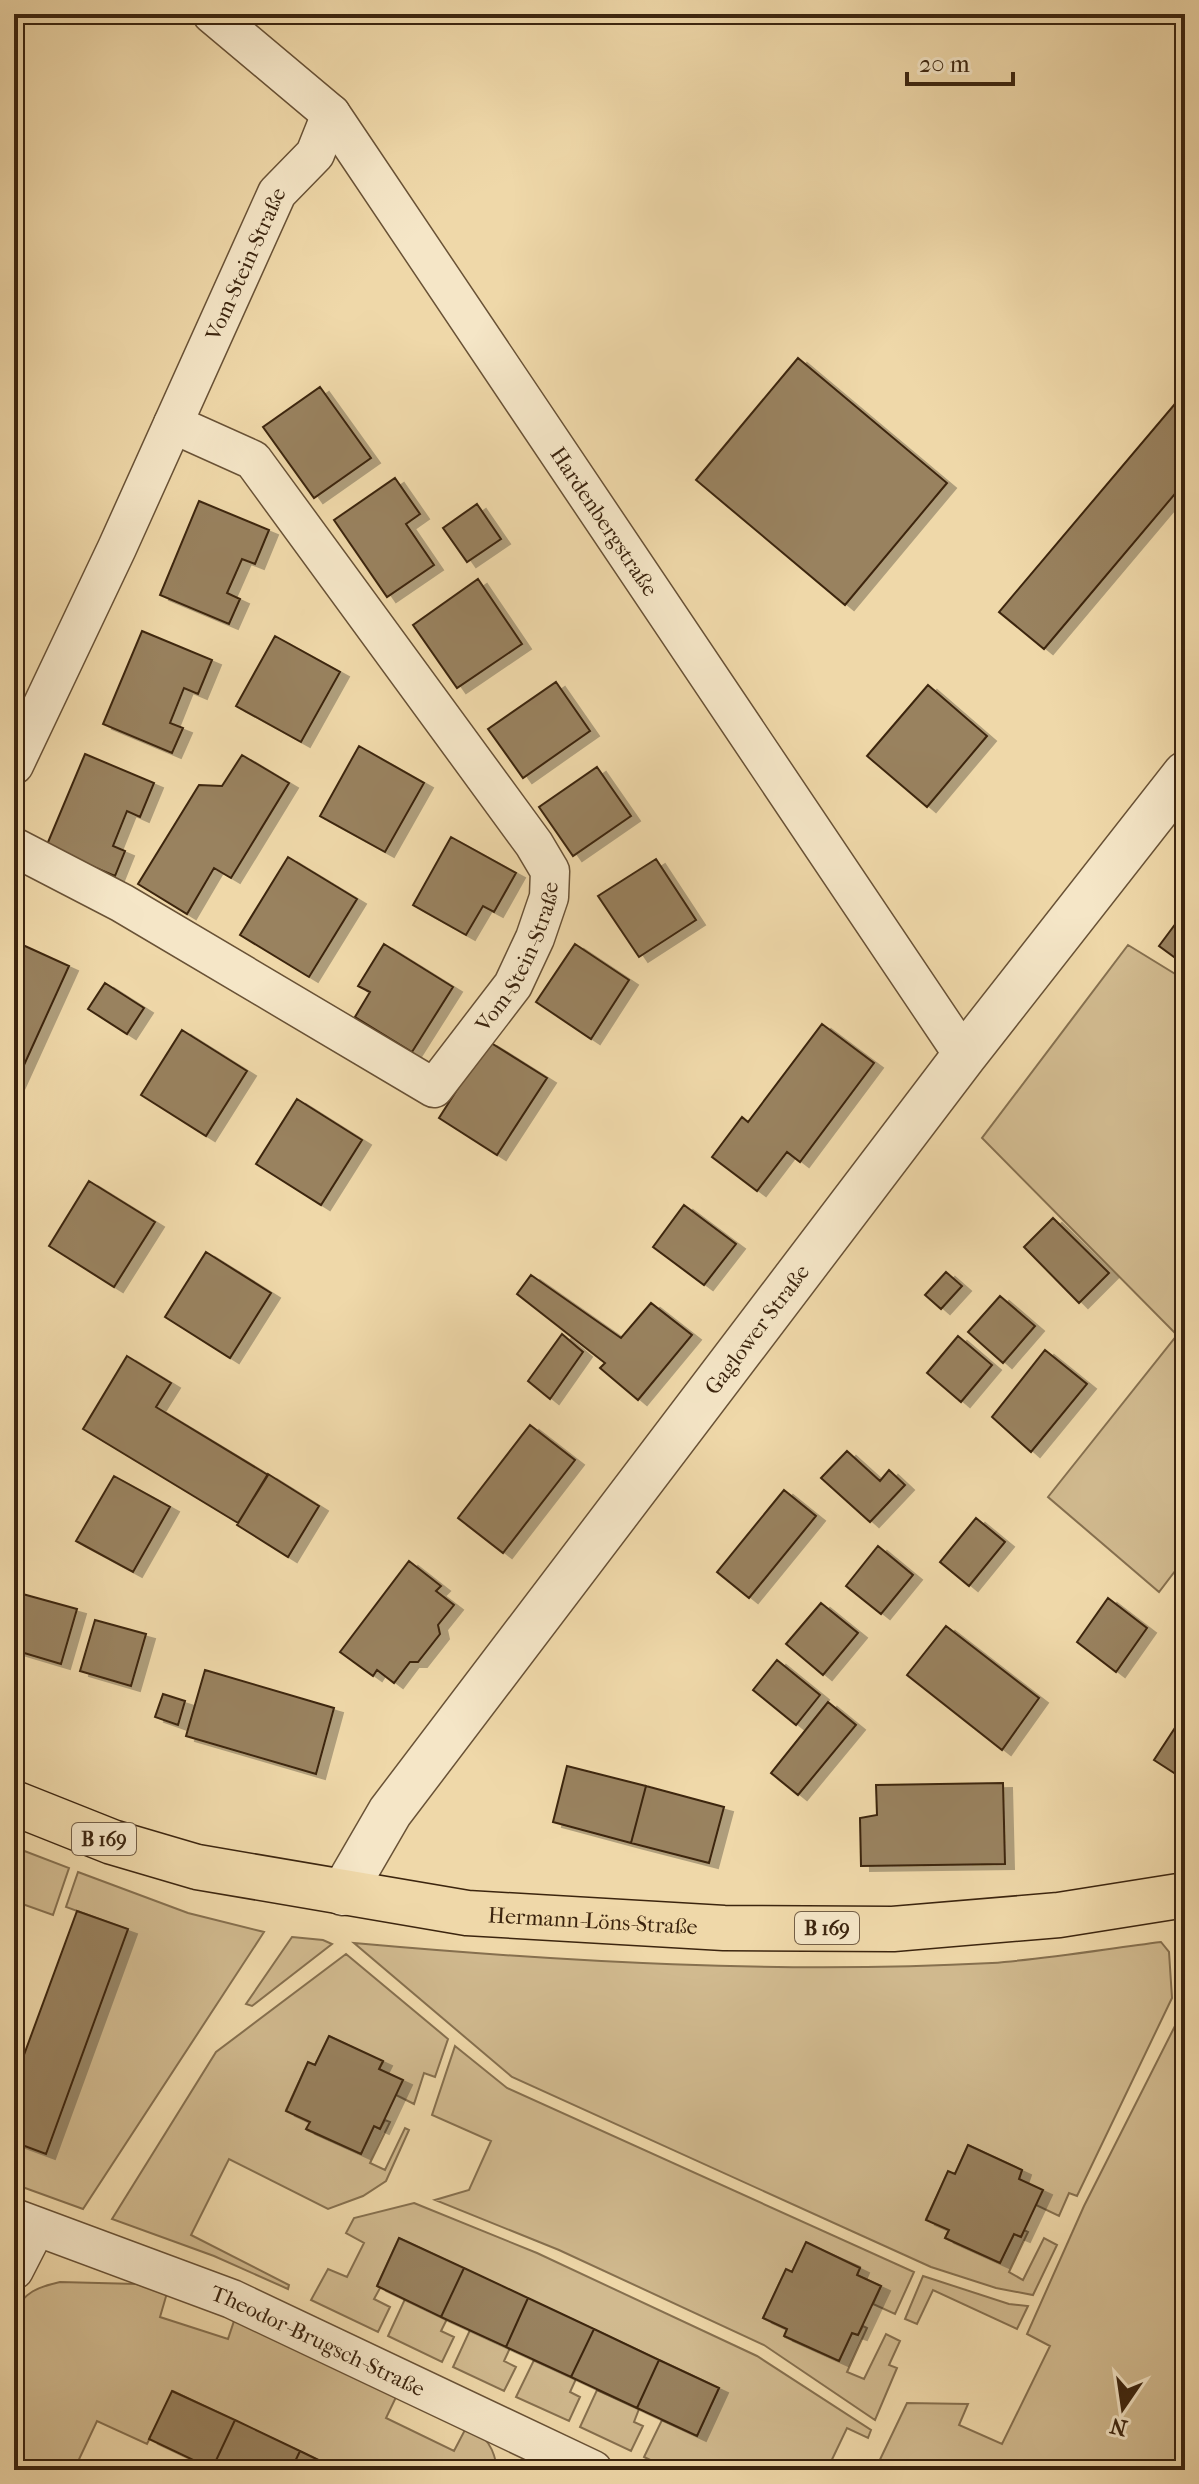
<svg xmlns="http://www.w3.org/2000/svg" width="1199" height="2484" viewBox="0 0 1199 2484" font-family="'IM FELL French Canon',serif">
	<defs>
		<filter id="shadow"><feDropShadow dx="9" dy="5" stdDeviation="0" flood-color="#0004"/></filter>
	</defs>
	<rect width="100%" height="100%" fill="#efd8a9"/>
	<filter id="stains"><feTurbulence type="fractalNoise" baseFrequency=".0025" numOctaves="4"/><feColorMatrix values="0 0 0 0 .2 0 0 0 0 .09 0 0 0 0 .02 0 0 0 .5 -.17"/></filter>
	<radialGradient id="worn" r=".72"><stop offset=".6" stop-color="#630" stop-opacity="0"/><stop offset="1" stop-color="#630" stop-opacity=".3"/></radialGradient>
	<!-- green -->
	<path fill="#d1ba8f" stroke="#86704f" stroke-width="2" d="M1128,945l57,35v578l-26,34 -111,-95 129,-162 -195,-197z
		M14,1847l55,21 -16,47 -39,-14z
		M78,1872l110,41 76,19 -181,277 -69,-25v-42l113,-213 -61,-22z
		M292,1937l31,3 9,4 -80,62 -6,-2z
		M1161,1942l8,10 3,46 -95,198 -8,-3 -10,23 -23,-11 -17,-26 3,-9 -54,-25 -13,29 -7,-2 -22,47 23,11 -4,8 55,25 14,-29 7,3 3,-7 4,2 -19,40 14,8 21,-42 13,7 -24,50 -37,-7 -65,-21 -419,-190 -158,-134c212,19 425,31 638,20 56,-4 113,-14 169,-21z
		M346,1954l102,85 -13,38 -11,-4 -10,31 -18,-9 -17,-26 4,-7 -54,-26 -14,29 -7,-3 -22,48 24,12 -3,8 54,24 13,-28 6,3 5,-9 5,2 -20,41 15,7 20,-42 4,2 -23,51 -23,15 -35,13 -99,-50 -38,76 98,50 -1,4 -74,-33 -102,-37 104,-167z
		M1178,2020v64l7,6v380h-310l32,-67 61,1 -9,21 43,19 48,-98 -23,-12 57,-128z
		M455,2046l52,42 407,184 -19,42 -22,-10 8,-18 -24,-11 3,-8 -54,-24 -14,29 -6,-3 -23,49 24,11 -2,8 54,24 13,-28 6,2 5,-9 4,2 -20,44 17,7 22,-45 14,7 -11,24 8,3 -22,52 -111,-75 -205,-95 -124,-50 34,-10 22,-49 -59,-26z
		M414,2203l123,50 220,103 114,74 -3,8 -21,-10 -20,42h-156l-27,-13 18,-37 35,16 22,-48 -320,-150 -22,48 3,2 -6,11 16,8 -12,25 -67,-32 17,-31 19,8 17,-34 -18,-10 8,-15z
		M923,2276l86,28 19,2 -11,23 -84,-39 -16,34 -12,-5z
		M60,2282l77,2 30,9 -7,24 68,22 8,-24 162,78 -12,25 68,33 13,-25c19,9 28,23 30,44h-158l-166,-79 -26,53 -50,-23 -23,49h-60v-157c10,-21 24,-26 46,-31z
		M405,2299l42,20 -6,12 13,6 -12,25 -54,-26z
		M470,2330l40,18 -6,13 12,6 -12,24 -51,-24z
		M534,2360l42,19 -6,13 10,5 -11,24 -53,-24z
		M597,2390l42,19 -5,13 9,4 -12,25 -51,-24z"/>
	<!-- building -->
	<path fill="#99825f" stroke="#3c250f" stroke-width="2" filter="url(#shadow)" d="M798,358l149,125 -102,122 -149,-125z
		M320,387l51,71 -57,40 -51,-71z
		M1185,392v90l-141,167 -45,-37z
		M395,478l25,36 -14,10 28,41 -47,32 -53,-77z
		M199,501l70,29 -14,34 -13,-5 -15,34 13,6 -11,25 -69,-29z
		M477,504l24,35 -34,23 -24,-34z
		M478,579l44,65 -65,44 -44,-63z
		M142,631l70,29 -14,34 -14,-6 -14,35 13,5 -11,25 -69,-29z
		M275,636l65,36 -39,70 -65,-36z
		M556,682l34,49 -67,47 -35,-49z
		M928,685l59,51 -60,71 -60,-51z
		M359,746l65,37 -39,69 -65,-36z
		M85,754l69,29 -14,34 -13,-6 -14,35 12,5 -10,25 -69,-29z
		M242,755l47,28 -58,95 -17,-10 -27,46 -49,-30 61,-99 23,1z
		M597,767l34,49 -58,40 -34,-49z
		M451,837l65,36 -22,39 -11,-6 -17,29 -53,-30z
		M288,857l69,42 -48,78 -69,-42z
		M656,859l40,61 -57,37 -41,-61z
		M1182,915l3,2v48l-26,-19z
		M14,941l55,25 -55,121z
		M384,944l69,43 -41,65 -57,-35 15,-25 -12,-6z
		M575,944l54,36 -38,59 -55,-37z
		M105,983l39,25 -17,26 -39,-25z
		M822,1024l52,39 -74,99 -13,-10 -30,39 -45,-34 30,-40 6,5z
		M182,1030l65,41 -41,65 -65,-41z
		M488,1041l59,37 -50,77 -58,-37z
		M297,1099l65,41 -41,65 -65,-41z
		M89,1181l66,41 -41,65 -65,-41z
		M684,1205l52,39 -32,41 -51,-38z
		M1053,1218l56,55 -30,30 -55,-56z
		M206,1252l65,41 -41,65 -65,-41z
		M946,1272l16,14 -21,23 -16,-14z
		M531,1275l90,63 30,-35 41,32 -54,65 -38,-32 5,-5 -88,-69z
		M1000,1296l35,30 -32,37 -35,-31z
		M562,1334l21,18 -33,47 -22,-18z
		M958,1336l34,29 -31,37 -34,-29z
		M1045,1350l42,34 -56,68 -39,-35z
		M127,1356l44,27 -15,24 112,68 -30,48 -155,-94z
		M530,1425l45,35 -72,93 -45,-35z
		M847,1451l33,30 9,-11 16,15 -35,37 -49,-44z
		M268,1474l51,32 -31,51 -51,-32z
		M114,1476l56,31 -37,65 -57,-31z
		M784,1490l32,26 -67,82 -32,-26z
		M976,1518l29,24 -36,44 -29,-24z
		M878,1546l35,29 -32,39 -35,-28z
		M409,1561l32,25 -5,5 18,14 -16,20 2,9 -22,28h-8l-16,21 -17,-13 -4,6 -33,-24z
		M19,1593l58,16 -16,55 -47,-14v-40z
		M1108,1598l39,30 -31,44 -39,-30z
		M821,1603l37,30 -35,42 -37,-31z
		M95,1620l51,14 -15,52 -51,-15z
		M946,1626l93,72 -37,52 -95,-75z
		M777,1660l43,35 -24,30 -43,-35z
		M205,1670l129,38 -18,66 -130,-38z
		M163,1694l22,7 -7,24 -23,-8z
		M828,1702l28,23 -58,70 -27,-22z
		M1184,1714h1v66l-31,-20z
		M567,1766l79,20 -15,57 -78,-21z
		M1003,1783l2,81 -144,2 -1,-48 17,-3 -1,-30z
		M646,1786l78,21 -15,56 -78,-20z
		M77,1911l51,18 -82,225 -32,-12v-60z
		M329,2036l54,25 -4,8 24,11 -23,49 -6,-3 -13,28 -55,-25 4,-7 -24,-11 22,-49 7,3z
		M968,2145l54,25 -3,9 24,11 -22,47 -7,-3 -14,29 -55,-25 4,-8 -23,-10 22,-49 7,3z
		M399,2238l65,30 -23,49 -64,-31z
		M806,2242l54,26 -3,7 24,11 -23,49 -6,-2 -13,28 -55,-25 3,-7 -24,-11 23,-49 6,3z
		M464,2268l64,30 -22,49 -65,-30z
		M528,2298l66,31 -23,48 -65,-30z
		M594,2329l65,31 -22,48 -66,-31z
		M659,2360l60,28 -22,48 -60,-28z
		M172,2391l63,29 -23,49 -63,-30z
		M235,2420l65,31 -9,19 -79,-1z
		M300,2451l39,19h-48z"/>
	<g fill="none" stroke-linecap="round" stroke-linejoin="round">
		<!-- minor casing -->
		<g stroke="#695236" stroke-width="41">
			<g id="minor">
				<path id="s1" d="M212,14l119,100 633,942"/>
				<path id="s2" d="M14,765l103,-217 160,-355 38,-39 16,-40"/>
				<path id="s3" d="M14,847l108,56 312,185 79,-103 22,-47 14,-41 1,-26 -16,-27 -281,-384 -80,-36"/>
				<path id="s4" d="M14,2218l218,81 361,171"/>
				<path d="M14,2270l22,-43"/>
			</g>
		</g>
		<!-- tertiary casing -->
		<g stroke="#695236" stroke-width="47">
			<g id="tertiary">
				<path id="s5" d="M343,1893l47,-81 574,-756 221,-282"/>
			</g>
		</g>
		<!-- primary casing -->
		<g stroke="#3c250f" stroke-width="47">
			<g id="primary">
				<path id="s6" d="M14,1803l98,39 85,25 270,46 257,15 169,1 166,-14 126,-20"/>
			</g>
		</g>
		<!-- minor -->
		<use href="#minor" stroke="#f5e6c7" stroke-width="38"/>
		<!-- tertiary -->
		<use href="#tertiary" stroke="#f5e6c7" stroke-width="44"/>
		<!-- primary -->
		<use href="#primary" stroke="#efd8a9" stroke-width="44"/>
	</g>
	<g text-anchor="middle" stroke-width="8" stroke-linejoin="round" paint-order="stroke">
		<!-- shield labels -->
		<g fill="#f5e6c7" stroke="#745f46" stroke-width="2">
			<rect x="72" y="1823" width="64" height="32" rx="6"/>
			<rect x="795" y="1912" width="64" height="32" rx="6"/>
		</g>
		<g font-size="20" font-weight="bold" fill="#3c250f">
			<text x="104" y="1846">B 169</text>
			<text x="827" y="1935">B 169</text>
		</g>
		<!-- street labels -->
		<g font-size="22" fill="#3c250f" stroke="#f5e6c7">
			<text dy="8" stroke="none"><textPath href="#s2" startOffset="552">Vom-Stein-Straße</textPath></text>
			<text dy="8" stroke="none"><textPath href="#s1" startOffset="646">Hardenbergstraße</textPath></text>
			<text dy="8" stroke="none"><textPath href="#s3" startOffset="642">Vom-Stein-Straße</textPath></text>
			<text dy="8" stroke="none"><textPath href="#s5" startOffset="700">Gaglower Straße</textPath></text>
			<text dy="8" stroke="none"><textPath href="#s6" startOffset="594">Hermann-Löns-Straße</textPath></text>
			<text dy="8" stroke="none"><textPath href="#s4" startOffset="328">Theodor-Brugsch-Straße</textPath></text>
		</g>
	</g>
	<!-- margin -->
	<rect width="1199" height="2484" fill="none" stroke="#efd8a9" stroke-width="48"/>
	<rect x="16" y="16" width="1167" height="2452" fill="none" stroke="#3c250f" stroke-width="4"/>
	<rect x="24" y="24" width="1151" height="2436" fill="none" stroke="#3c250f" stroke-width="2"/>
	<!-- north arrow -->
	<g transform="translate(1123 2408) rotate(193)" stroke="#f5e6c7" stroke-width="6" paint-order="stroke">
	<path d="M0-6L14 30L0 20L-14 30Z" fill="#3c250f"/>
	<text y="-12" font-size="22" font-weight="bold" text-anchor="middle" fill="#3c250f">N</text>
	</g>
	<!-- scale -->
	<path d="M907 72v12h106v-12" fill="none" stroke="#3c250f" stroke-width="4"/>
	<text x="919" y="72" font-size="24" fill="#3c250f" stroke="#f5e6c7" stroke-width="6" paint-order="stroke">20 m</text>
	<rect width="100%" height="100%" filter="url(#stains)"/>
	<rect width="100%" height="100%" fill="url(#worn)"/>
</svg>
